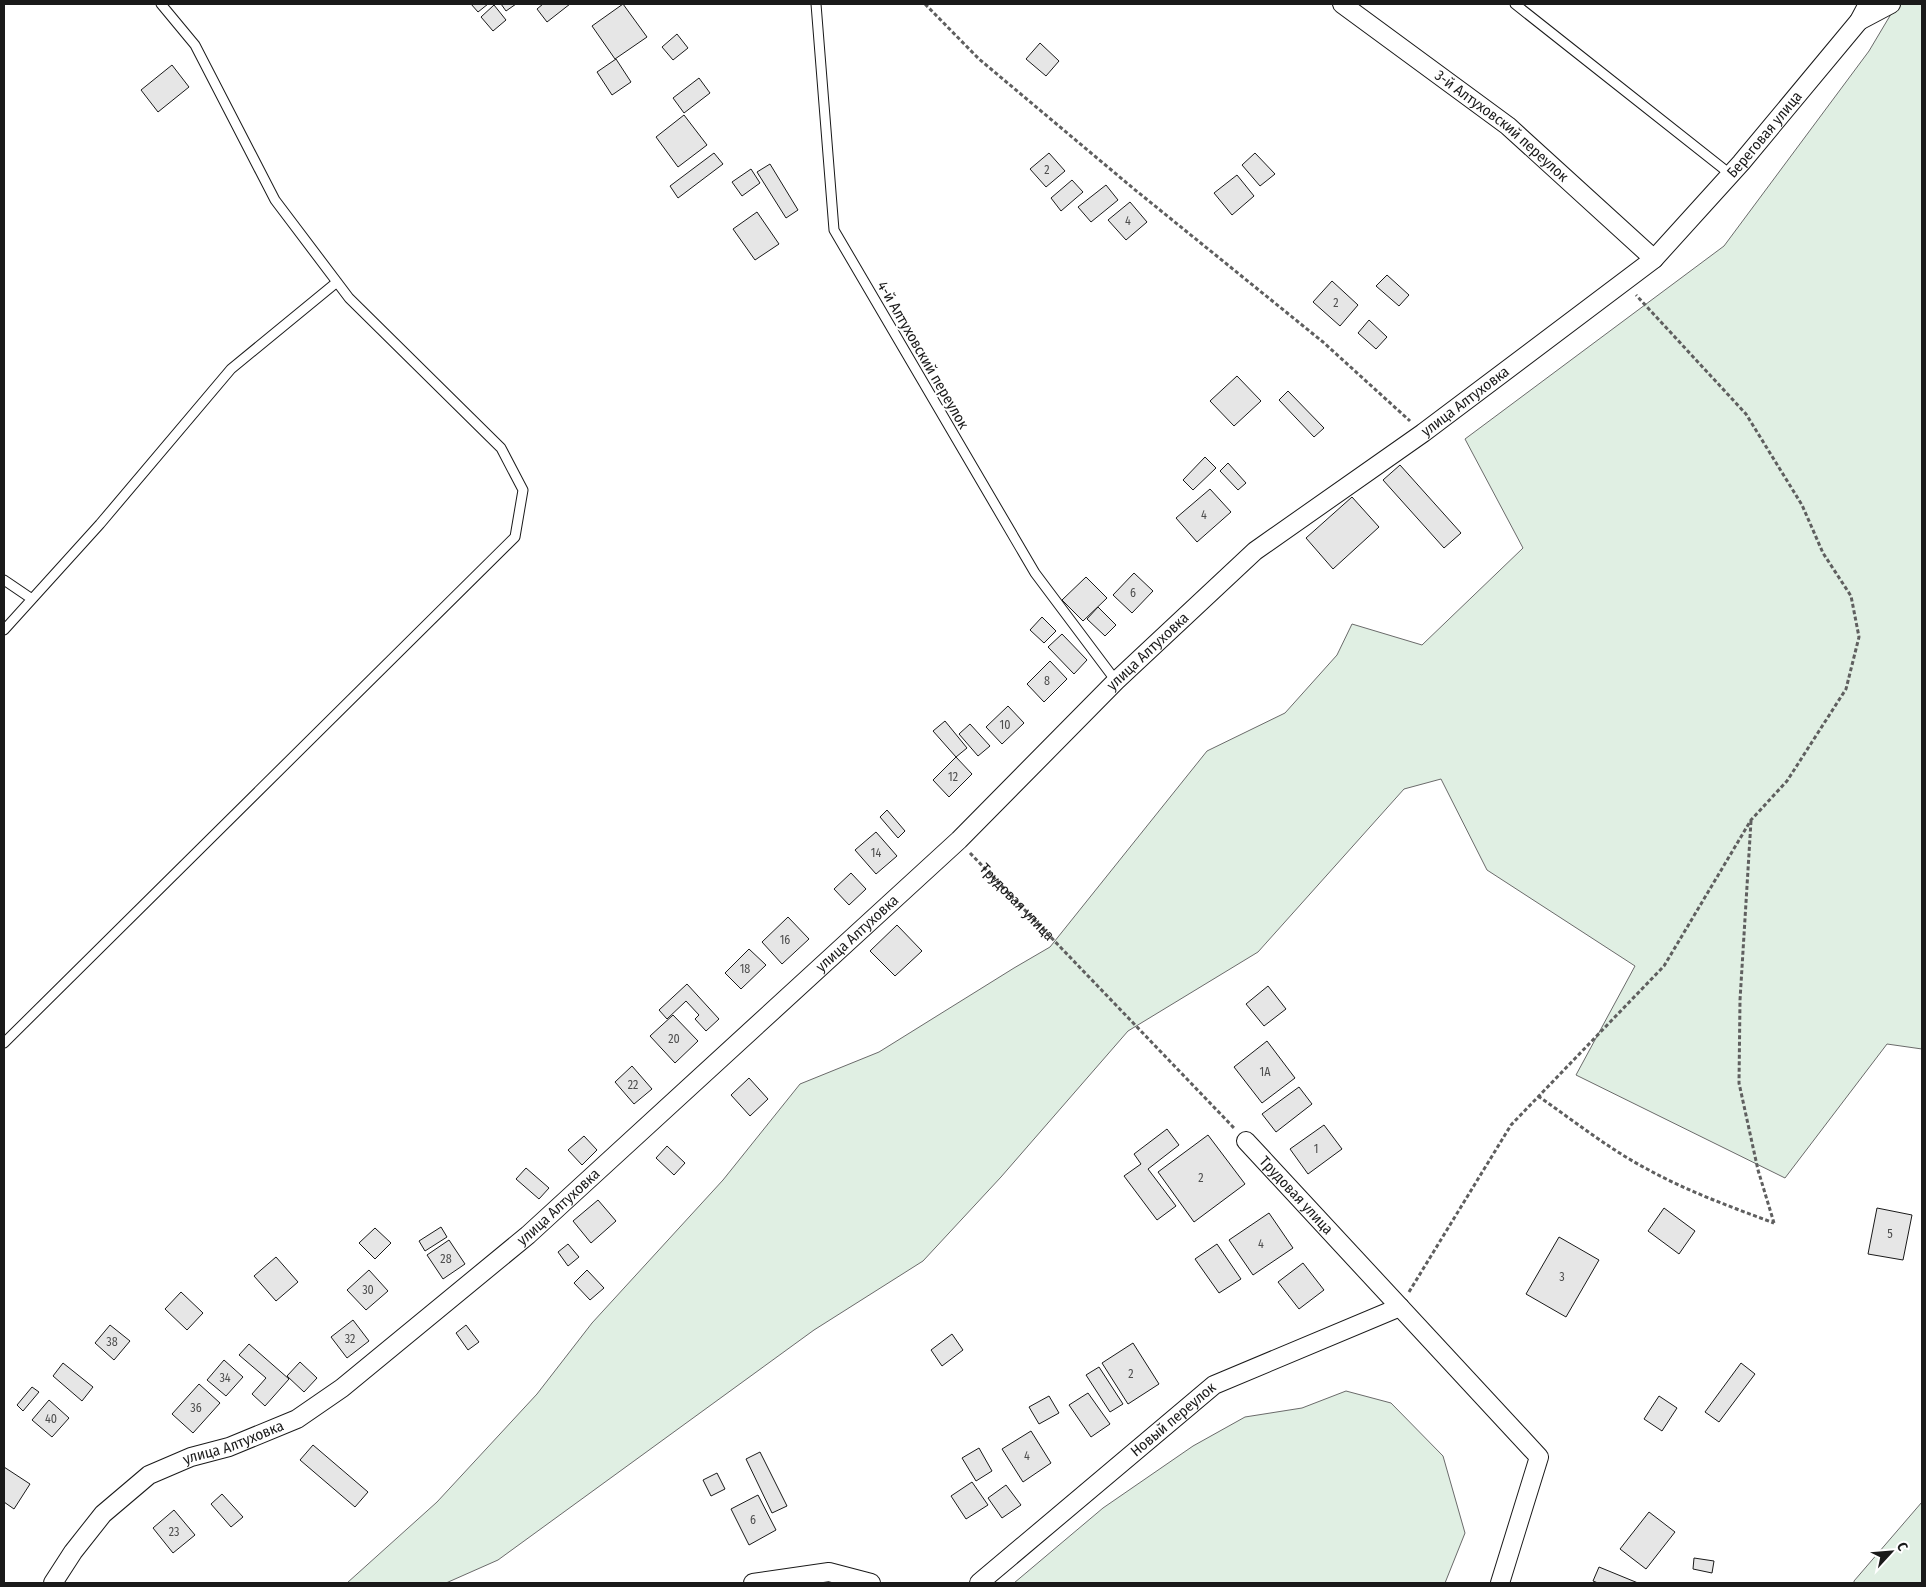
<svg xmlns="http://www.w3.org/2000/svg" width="1926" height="1587" viewBox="0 0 1926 1587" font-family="'Fira Sans Condensed',sans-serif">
	<rect width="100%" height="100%" fill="#fff"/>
	<!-- green -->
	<path fill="#e0efe3" stroke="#6a6a6a" d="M1897,4h25v1045l-35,-5 -102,134 -209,-103 59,-109 -148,-96 -46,-91 -37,10 -146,163 -130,79 -127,146 -78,84 -109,69 -316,230 -52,23h-99l90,-81 100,-108 55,-71 131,-143 77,-96 79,-32 135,-84 36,-21 157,-196 78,-38 52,-58 15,-31 70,21 101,-97 -58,-109 259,-193 145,-195z
		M1346,1391l45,12 52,53 22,77 -20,50h-431l89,-75 90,-62 52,-29 57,-9z
		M1922,1502v81h-68v-2z"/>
	<!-- building -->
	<path fill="#e6e6e6" stroke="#1a1a1a" d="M471,4h17l-10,8z
		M501,4h15l-10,7z
		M543,4h27l-23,18 -10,-13z
		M623,4l24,33 -32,22 -23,-33z
		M494,5l12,15 -13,11 -12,-14z
		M677,34l11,14 -15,12 -11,-13z
		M1040,43l19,18 -13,15 -20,-17z
		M616,59l15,23 -19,13 -15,-23z
		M172,65l17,22 -31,25 -17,-22z
		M699,78l11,15 -26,20 -11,-15z
		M684,115l23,30 -29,22 -22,-30z
		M714,153l9,11 -45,34 -8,-12z
		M1049,153l16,18 -19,16 -16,-18z
		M1255,153l20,21 -15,12 -18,-21z
		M770,164l28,46 -12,8 -29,-46z
		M751,169l9,14 -18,13 -10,-14z
		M1237,175l17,21 -22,19 -18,-22z
		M1072,180l11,12 -22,19 -10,-13z
		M1106,185l12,15 -27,22 -13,-15z
		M1130,202l17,20 -21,18 -18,-20z
		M757,212l22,32 -24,16 -22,-31z
		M1387,275l22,20 -10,11 -23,-20z
		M1332,281l26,24 -18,21 -27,-24z
		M1369,320l18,17 -11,12 -18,-16z
		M1237,376l24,25 -27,25 -24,-25z
		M1288,391l36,37 -10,9 -35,-37z
		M1205,457l11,11 -23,22 -10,-10z
		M1228,463l18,20 -8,7 -18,-19z
		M1400,465l61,68 -17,15 -61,-68z
		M1210,489l21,23 -34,30 -21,-24z
		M1352,497l27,30 -46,42 -27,-31z
		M1134,573l19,18 -21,22 -19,-18z
		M1086,577l21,21 -24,23 -21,-21z
		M1098,607l18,18 -11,11 -18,-17z
		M1042,617l14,14 -12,12 -14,-13z
		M1062,634l25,26 -13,14 -26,-27z
		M1050,661l17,18 -23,23 -17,-18z
		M1008,706l16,17 -22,21 -16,-17z
		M945,721l22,27 -11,9 -23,-26z
		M970,724l20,22 -12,10 -19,-22z
		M956,757l16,17 -23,23 -16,-17z
		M887,810l18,21 -7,7 -18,-21z
		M876,832l21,24 -21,18 -21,-24z
		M851,873l15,16 -17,16 -15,-16z
		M788,917l21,22 -27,25 -20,-22z
		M897,925l25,26 -27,25 -25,-25z
		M749,949l17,16 -25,24 -16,-16z
		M687,984l32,35 -13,12 -11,-12 4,-4 -13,-14 -19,18 -8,-9z
		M1268,986l18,23 -22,17 -18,-22z
		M673,1015l25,26 -23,22 -25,-27z
		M1267,1041l28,37 -33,25 -28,-36z
		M632,1066l20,23 -18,15 -19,-22z
		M749,1078l19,21 -18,17 -19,-21z
		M1299,1087l13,17 -36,28 -14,-18z
		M1324,1125l18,24 -34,25 -18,-25z
		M1167,1129l12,16 -31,24 28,37 -19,14 -33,-44 17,-12 -7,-10z
		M1208,1135l37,49 -51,38 -36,-50z
		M584,1136l13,14 -15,15 -14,-15z
		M667,1146l18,17 -11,12 -18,-17z
		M526,1168l23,20 -10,11 -23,-20z
		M598,1200l18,21 -25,22 -18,-22z
		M1664,1208l31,23 -16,23 -31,-23z
		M1877,1208l35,7 -9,45 -35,-6z
		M1269,1213l24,35 -40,27 -24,-35z
		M441,1227l6,10 -22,14 -6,-10z
		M375,1228l16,15 -16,16 -16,-16z
		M1559,1237l40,23 -33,57 -40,-23z
		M449,1240l16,24 -22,15 -16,-24z
		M568,1244l11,13 -11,9 -10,-14z
		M1217,1244l24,35 -22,14 -24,-34z
		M276,1257l22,25 -22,19 -22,-25z
		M1303,1263l21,27 -25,19 -21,-27z
		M369,1270l19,21 -22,19 -19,-20z
		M587,1270l17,18 -14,12 -16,-17z
		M181,1292l22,21 -16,17 -22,-21z
		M353,1320l16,21 -22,17 -16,-21z
		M110,1325l20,16 -16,19 -19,-17z
		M466,1325l13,17 -11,8 -12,-17z
		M952,1334l11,16 -21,16 -11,-16z
		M1133,1343l26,41 -31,20 -26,-41z
		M249,1344l40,35 -24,27 -13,-12 14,-16 -27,-23z
		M224,1360l19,17 -17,19 -19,-16z
		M300,1362l17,16 -13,14 -17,-16z
		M63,1363l30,24 -11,14 -29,-25z
		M1741,1363l14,11 -36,48 -14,-10z
		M1099,1367l24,37 -13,8 -24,-37z
		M199,1384l21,19 -27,30 -21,-19z
		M32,1387l7,5 -16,19 -6,-6z
		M1088,1393l22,31 -19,13 -22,-32z
		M1049,1396l10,17 -20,11 -10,-17z
		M1659,1396l18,12 -15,23 -18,-12z
		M49,1400l20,18 -17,19 -20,-17z
		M1031,1431l20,32 -28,19 -21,-33z
		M313,1445l55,47 -13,15 -55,-47z
		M979,1448l13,23 -16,10 -14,-23z
		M760,1452l27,54 -15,7 -26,-54z
		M4,1467l26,17 -16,25 -10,-7z
		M717,1473l8,16 -14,7 -8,-16z
		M972,1482l16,23 -22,14 -15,-23z
		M1006,1485l15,20 -19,13 -14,-20z
		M222,1494l21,23 -12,10 -20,-23z
		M758,1495l18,35 -27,15 -18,-36z
		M174,1510l21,25 -22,18 -20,-25z
		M1649,1512l26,20 -29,37 -26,-20z
		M1694,1558l20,3 -2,12 -19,-4z
		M1599,1567l39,16h-40l-5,-2z"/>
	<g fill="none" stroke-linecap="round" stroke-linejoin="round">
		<!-- service casing -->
		<g stroke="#1a1a1a" stroke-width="11">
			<path id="service" d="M816,4l18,226 201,343 81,108
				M1515,4l215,170
				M4,580l28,19
				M4,630l96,-106 131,-155 106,-87
				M4,1043l511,-506 8,-47 -22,-42 -152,-150 -74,-98 -80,-155 -34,-41"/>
		</g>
		<!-- minor casing -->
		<g stroke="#1a1a1a" stroke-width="20">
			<g id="minor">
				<path id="s2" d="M1342,4l166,122 146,133"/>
				<path d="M1859,21l32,-17"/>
				<path id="s3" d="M1246,1141l293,316 -39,126"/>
				<path id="s4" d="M53,1583l20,-31 30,-38 46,-39 42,-18 38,-10 68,-28 45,-31 186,-153 431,-395 157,-159 139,-130 168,-118 231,-174 87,-96 118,-142 9,-17"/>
				<path d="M753,1583l76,-11 42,11"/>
				<path id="s5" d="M979,1583l235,-198 186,-78"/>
			</g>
		</g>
		<!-- path -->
		<g stroke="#5f5f5f" stroke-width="3" stroke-dasharray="4 2.5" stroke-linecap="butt">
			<path d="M925,4l54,55 155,130 189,153 87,79"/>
			<path d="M1751,821l-11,179 -1,83 19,87 16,53"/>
			<path id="s1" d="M970,853l264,275"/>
			<path d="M1538,1096c36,25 71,53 109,73 40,22 84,38 127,54"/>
			<path d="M1409,1292l102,-167 153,-159 87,-146 36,-39 59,-92 13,-52 -8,-41 -28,-43 -21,-48 -56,-91 -110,-119"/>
		</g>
		<!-- service -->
		<use href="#service" stroke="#fff" stroke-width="9"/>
		<!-- minor -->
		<use href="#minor" stroke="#fff" stroke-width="18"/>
	</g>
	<g text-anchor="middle" stroke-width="4" stroke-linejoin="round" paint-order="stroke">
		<!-- number labels -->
		<g font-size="12" fill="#4d4d4d">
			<text x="1047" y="174">2</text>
			<text x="1128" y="225">4</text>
			<text x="1336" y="307">2</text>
			<text x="1204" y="519">4</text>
			<text x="1133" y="597">6</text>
			<text x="1047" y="685">8</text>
			<text x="1005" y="729">10</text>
			<text x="953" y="781">12</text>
			<text x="876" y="857">14</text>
			<text x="785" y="944">16</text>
			<text x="745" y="973">18</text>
			<text x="674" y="1043">20</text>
			<text x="1265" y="1076">1А</text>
			<text x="633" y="1089">22</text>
			<text x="1316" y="1153">1</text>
			<text x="1201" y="1182">2</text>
			<text x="1890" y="1238">5</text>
			<text x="1261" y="1248">4</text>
			<text x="446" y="1263">28</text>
			<text x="1562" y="1281">3</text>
			<text x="368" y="1294">30</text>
			<text x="350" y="1343">32</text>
			<text x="112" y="1346">38</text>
			<text x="1131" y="1378">2</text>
			<text x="225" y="1382">34</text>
			<text x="196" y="1412">36</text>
			<text x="51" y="1423">40</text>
			<text x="1027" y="1460">4</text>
			<text x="753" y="1524">6</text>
			<text x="174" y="1536">23</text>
		</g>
		<!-- street labels -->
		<g font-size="15" fill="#1a1a1a" stroke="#fff">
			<text dy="5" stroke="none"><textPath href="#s2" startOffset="201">3-й Алтуховский переулок</textPath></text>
			<text dy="5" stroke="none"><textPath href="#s4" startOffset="2259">Береговая улица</textPath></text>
			<text transform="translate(923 355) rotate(60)" y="5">4-й Алтуховский переулок</text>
			<text dy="5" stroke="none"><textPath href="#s4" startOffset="1856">улица Алтуховка</textPath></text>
			<text dy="5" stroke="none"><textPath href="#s4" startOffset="1451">улица Алтуховка</textPath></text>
			<text dy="5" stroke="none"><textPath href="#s1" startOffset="68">Трудовая улица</textPath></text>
			<text dy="5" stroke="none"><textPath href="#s4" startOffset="1046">улица Алтуховка</textPath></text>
			<text dy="5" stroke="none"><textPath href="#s3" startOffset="74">Трудовая улица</textPath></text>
			<text dy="5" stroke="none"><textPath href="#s4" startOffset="641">улица Алтуховка</textPath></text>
			<text dy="5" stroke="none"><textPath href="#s5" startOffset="254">Новый переулок</textPath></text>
			<text dy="5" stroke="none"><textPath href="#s4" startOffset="236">улица Алтуховка</textPath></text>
		</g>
	</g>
	<!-- border -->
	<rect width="1926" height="1587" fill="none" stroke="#1a1a1a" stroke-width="10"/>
	<!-- north arrow -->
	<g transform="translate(1891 1552) rotate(64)" stroke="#ffffff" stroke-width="4" paint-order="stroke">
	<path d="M0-4L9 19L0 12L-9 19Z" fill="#1a1a1a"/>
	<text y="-8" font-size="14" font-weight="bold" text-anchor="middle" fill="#1a1a1a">С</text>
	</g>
</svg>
